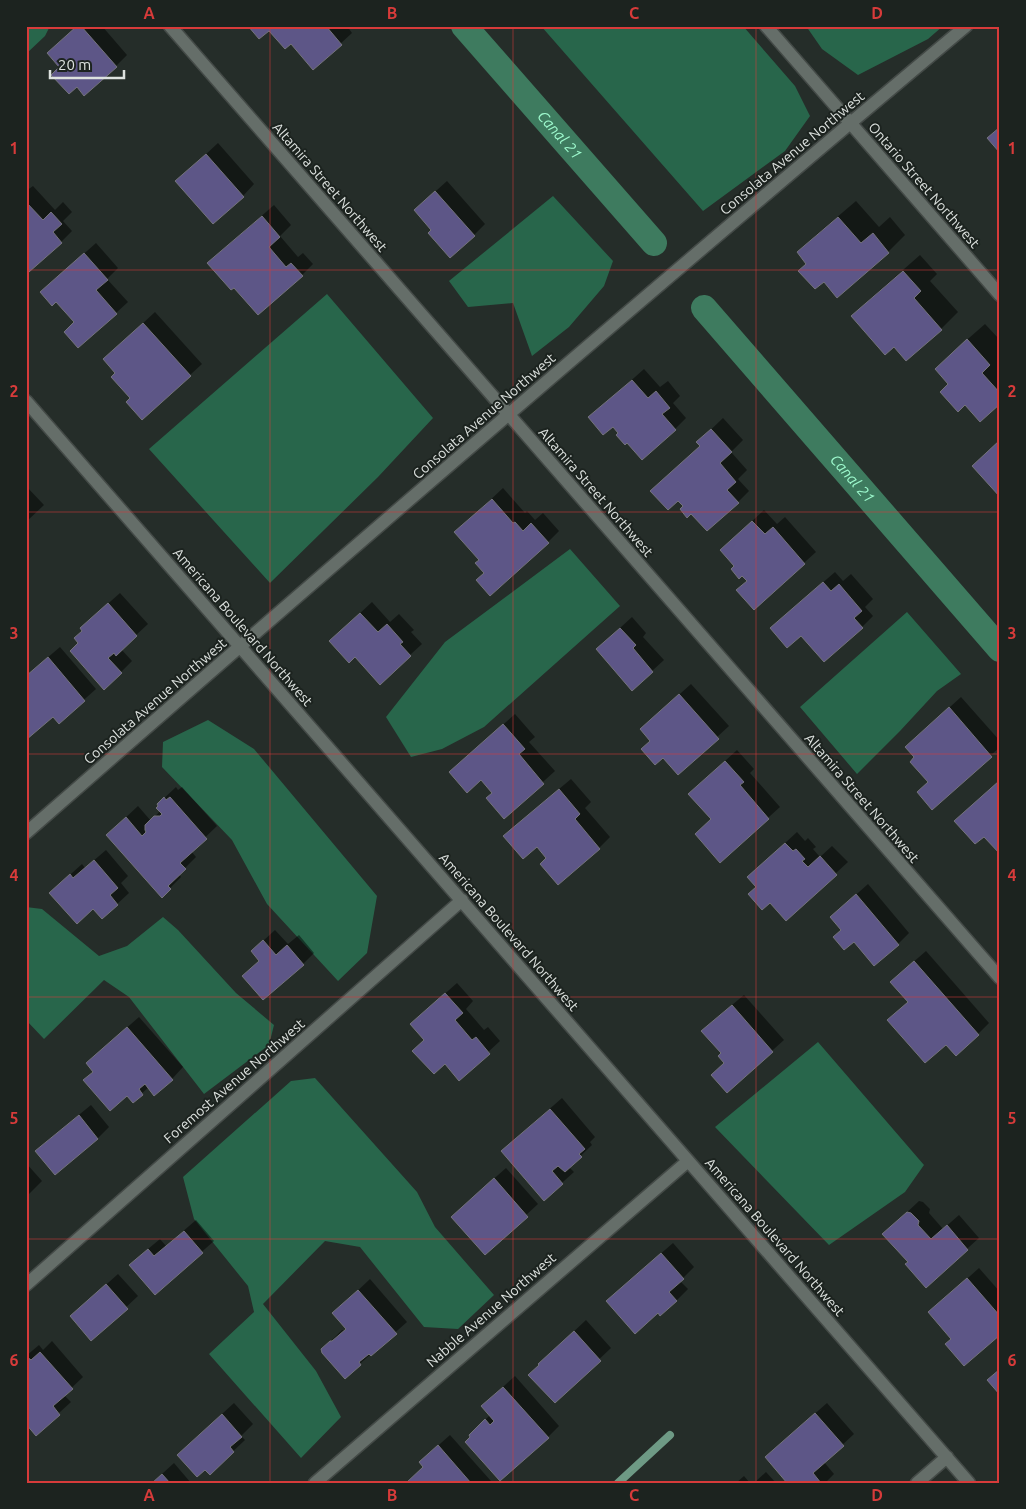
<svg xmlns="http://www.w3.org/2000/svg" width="1026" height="1509" viewBox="0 0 1026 1509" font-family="Ubuntu,sans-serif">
	<rect width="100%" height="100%" fill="#252d29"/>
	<!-- forest -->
	<path fill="#28664b" d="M26,26h24l-5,10 -19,18z
		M541,26h202l52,60 15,30 -25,35 -82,60z
		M806,26h137l-15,13 -70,36 -36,-26z
		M553,196l60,65 -9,25 -35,41 -37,29 -19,-53 -45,4 -19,-26z
		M327,294l106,124 -55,59 -108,106 -121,-134z
		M570,549l50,57 -136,121 -42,22 -31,8 -25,-40 59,-75z
		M907,612l54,62 -24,17 -37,40 -43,43 -57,-67z
		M208,720l46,29 123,147 -10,57 -29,28 -71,-77 -35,-64 -70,-73 1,-25z
		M26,907l16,2 57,47 28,-10 36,-29 15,13 58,63 38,32 -5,20 -65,49 -75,-97 -25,-17 -60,59 -18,-19z
		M818,1042l106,123 -19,27 -76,53 -114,-118z
		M315,1078l102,114 18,35 59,68 -36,34 -34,-2 -64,-80 -35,-6 -62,63 53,67 25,46 -40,41 -92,-104 45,-42 -6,-26 -54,-67 -11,-42 108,-96z"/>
	<!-- shadow -->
	<path fill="#0007" d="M77,26h25l25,29 -11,11 -55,1z
		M250,26h97l5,7 -38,35 -23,-26 -22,-13z
		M218,143l36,41 -11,12 -66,-15z
		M447,181l38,43 -11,11 -47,-36z
		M33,186l22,24 8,-8 9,10 -9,9 9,10 -11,11 -35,25v-76z
		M856,201l23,26 11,-10 15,18 -17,17 -51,44 -38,-44 17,-17z
		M274,205l17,20 -11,11 18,21 5,-4 10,11 -11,11 -82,-23z
		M96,243l22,25 -11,11 21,23 -12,11 -41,9 -19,-22 -15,-8z
		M920,255l17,19 -7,7 28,31 -17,17 -47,16 -41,-29 17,-17z
		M155,312l47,52 -12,11 -59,23 -14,-25 -1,-25z
		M985,324l15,16v14l-2,1 2,2v45l-50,-18 3,-32z
		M644,369l16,18 8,-6 12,15 -7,7 13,15 -11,11 -55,4 -7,-8 -24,-7z
		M723,418l20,22 -12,12 16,18 -9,9 11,12 -11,11 -54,4 17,-60 -3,-4z
		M26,486l18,19 -18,17z
		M503,488l22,25 2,-2 8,9 8,-7 16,18 -11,11 -63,31 -4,-13 -25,-28z
		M764,510l13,14 8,-7 31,35 -62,56 -6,-27 -12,-15 -3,-27z
		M835,572l8,9 8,-7 22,25 -8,8 8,9 -11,11 -61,7 -18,-17z
		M120,593l28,31 -27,25 11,12 -11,11 -41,-29 4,-12 9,-14z
		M372,602l18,20 9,-8 15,16 -3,2 11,12 -12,11 -68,-25z
		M632,617l14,16 -3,4 21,23 -12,11 -43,-33z
		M60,647l36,42 -37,33 -33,-46z
		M691,684l38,42 -51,47 -26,-32 1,-23z
		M961,697l39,44v6l-68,61 -3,-26 -13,-24 2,-22z
		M515,714l20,23 -6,5 26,29 -51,46 -10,-24 -13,-15 -31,-6z
		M737,750l17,19 -4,4 30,34 -60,54 -8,-42 -11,-36z
		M571,779l20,23 -6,6 25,29 -11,11 -52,10 -10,-13 -21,-20z
		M176,787l2,3 4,-3 35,39 -26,25 5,6 -17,17 2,3 -11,11 -63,-53 31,-29 13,15 9,-10 -2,-7z
		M797,832l8,9 3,-3 8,9 -3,2 7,8 12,-11 16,16 -62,57 -26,-53z
		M106,850l22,26 -7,7 8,10 -27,25 -8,-10 -32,-26 20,-18 3,4z
		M868,884l41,49 -11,11 -44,-3 -23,-24z
		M275,930l13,14 11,-9 15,18 -11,11 -43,-4 -8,-9z
		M926,951l63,72 -11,11 -69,-33 -6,-30z
		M457,983l16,18 -7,8 18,21 4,-3 12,14 -41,38 -34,-40 -2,-26z
		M744,995l40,45 -57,51 -2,-29 -11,-42z
		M139,1017l44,50 -11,12 -23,8 -16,14 -6,-6 -33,-24 5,-19z
		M562,1098l33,39 -5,5 2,3 -23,22 5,5 -30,27 -30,-59z
		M91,1105l18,22 -11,11 -43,35 -18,-22 11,-11z
		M26,1163l16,18 -16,16z
		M506,1168l32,36 -53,49 -22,-47z
		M919,1201l4,1 7,7 -1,4 14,16 16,-14 20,23 -53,48 -17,-24 -25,-28z
		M196,1220l18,21 -59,52 -13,-39 18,-15 6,7z
		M673,1243l21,24 -14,14 8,8 -12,12 -57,-11z
		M979,1268l21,24v42l-70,-22z
		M118,1274l20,22 -46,43 -21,-23z
		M370,1279l37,43 -62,55 -22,-28 19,-19h2l3,-2 -13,-15z
		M586,1320l25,28 -56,53 -4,-48z
		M52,1341l31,36 -19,18 7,7 -35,32 -10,-78 13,-11 4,5z
		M515,1376l44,50 -11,11 -66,-14 8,-8 4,-20z
		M234,1403l19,21 -12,12 4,4 -35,33 -20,-30z
		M827,1403l27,31 -30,28 10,12 -9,9h-36l-11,-37z
		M450,1435l41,46 -1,2h-82l16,-16 8,-16z
		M174,1463l17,20h-39z
		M766,1472l10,11h-22z
		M744,1476l6,7h-14z"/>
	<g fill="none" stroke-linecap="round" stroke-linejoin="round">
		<!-- stream -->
		<path stroke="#6e9a85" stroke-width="8" d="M618,1483l52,-48"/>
		<!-- canal -->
		<g stroke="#3e7b5f" stroke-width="26">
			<path id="s1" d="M464,26l190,217"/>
			<path id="s2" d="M704,308l296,341"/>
		</g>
	</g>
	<!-- building -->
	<path fill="#5d5687" stroke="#74737b" d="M77,26h4l36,41 -33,29 -7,-9 -8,7 -18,-19 8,-8 -12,-14z
		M248,26h78l16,19 -29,25 -22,-26 -6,5 -16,-18 -10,8z
		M1000,127v26l-13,-15z
		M206,154l38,43 -31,27 -38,-43z
		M435,191l40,45 -25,22 -22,-25 3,-3 -17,-20z
		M26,202l17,18 8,-8 11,12 -9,8 9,11 -33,29 -3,-4z
		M262,216l18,21 -11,10 17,20 5,-4 12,13 -45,39 -24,-27 -3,2 -24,-27z
		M838,217l23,26 12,-10 16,20 -52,45 -13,-16 -9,7 -17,-18 8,-7 -9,-12z
		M84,253l24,27 -12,10 21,24 -39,34 -14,-16 10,-10 -18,-20 -4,4 -12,-14z
		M903,271l18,20 -7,7 28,32 -36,31 -12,-14 -9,8 -34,-39z
		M143,323l48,53 -49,44 -16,-18 4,-4 -19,-21 4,-4 -12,-14z
		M967,339l23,26 -8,8 18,20v11l-20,18 -15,-17 -7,7 -18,-20 8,-8 -13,-15z
		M632,380l16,18 8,-7 14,17 -8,6 14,16 -34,30 -15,-17 -2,2 -9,-10 2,-2 -5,-6 -10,8 -15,-18z
		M711,429l21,23 -12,11 16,19 -9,8 12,13 -32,28 -16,-17 -4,4 -7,-9 3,-3 -5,-5 -10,9 -18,-19 50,-45 -4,-4z
		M1000,440v57l-28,-31z
		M492,499l21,24 2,-1 8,9 8,-8 18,20 -59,53 -14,-16 8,-7 -9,-10 4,-3 -25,-28z
		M752,521l13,13 8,-7 32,37 -51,46 -18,-20 11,-9 -5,-5 -3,3 -8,-10 3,-3 -14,-16z
		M823,582l8,9 8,-7 23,27 -8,7 9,10 -39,34 -23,-26 -14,12 -17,-20z
		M108,603l29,33 -21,20 -2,-3 -6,5 14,15 -18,17 -34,-39 8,-8 -4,-5 8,-7 -2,-3z
		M360,613l18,19 9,-8 16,18 -3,2 11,12 -31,29 -25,-28 -6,6 -20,-22z
		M620,628l16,17 -3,3 20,24 -21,19 -36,-42z
		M48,657l37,44 -26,23 -6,-7 -27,23v-64z
		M679,694l40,45 -41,36 -15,-17 -8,7 -14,-16 9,-8 -10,-12z
		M949,707l43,50 -60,53 -15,-18 11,-10 -18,-20 4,-5 -9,-10z
		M503,724l22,25 -6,5 25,30 -40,35 -18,-21 6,-5 -11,-13 -14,13 -18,-21z
		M725,761l19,21 -4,3 29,34 -49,44 -25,-29 16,-15 -23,-25z
		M999,781l1,1v72l-16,-17 -9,7 -21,-23z
		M559,789l21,25 -5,5 25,30 -42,36 -18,-21 6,-6 -9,-11 -14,12 -20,-23z
		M164,797l2,3 4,-3 37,42 -27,24 6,6 -18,17 3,3 -9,9 -56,-63 20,-18 16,19 4,-4 -1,-2v-5l9,-9h6l2,-2 -6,-6 2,-2 -1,-2z
		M785,843l8,8 3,-2 9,10 -3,2 6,6 12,-11 17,19 -51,46 -16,-18 -8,7 -14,-16 8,-7 -9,-10z
		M94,860l24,28 -8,7 8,10 -16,14 -9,-10 -16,15 -28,-31 21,-19 3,4z
		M856,894l43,51 -25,21 -20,-24 -10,8 -11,-13 8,-7 -11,-13z
		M263,940l13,15 11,-10 17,20 -41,35 -21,-24 17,-15 -8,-10z
		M914,961l65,74 -23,21 -10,-11 -21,18 -38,-43 21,-18 -18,-20z
		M445,993l18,20 -8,7 17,20 4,-3 14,17 -31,27 -14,-17 -11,10 -22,-23 12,-11 -14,-16z
		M732,1005l41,47 -46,41 -16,-18 13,-12 -6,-7 3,-3 -20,-22z
		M127,1027l46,53 -19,16 -9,-12 -6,5 4,6 -10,8 -6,-7 -17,15 -27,-31 10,-8 -7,-9z
		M550,1109l35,40 -6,5 3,3 -17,15 -7,-6 -6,5 11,13 -19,17 -43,-50z
		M79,1115l19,24 -43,36 -20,-24z
		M494,1178l34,39 -43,38 -34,-38z
		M907,1212l4,1 8,8 -1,4 13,14 16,-14 21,25 -42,38 -21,-24 3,-2 -26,-28z
		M184,1231l19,22 -48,42 -26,-30 19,-16 6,7z
		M661,1253l23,26 -15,13 8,9 -17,15 -2,-3 -23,21 -29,-33z
		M967,1278l33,38v19l-36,31 -19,-22 6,-5 -23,-27z
		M106,1284l22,25 -37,32 -21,-25z
		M358,1290l39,44 -26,22 -2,-2 -10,8 2,3 -16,14 -23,-26 -1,-4 9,-8h2l14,-12 -14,-16z
		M574,1331l27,30 -46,42 -27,-28 11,-10 -1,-1z
		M40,1352l33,37 -20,17 7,9 -24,21 -10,-12v-68l5,4z
		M1000,1369v26l-13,-15z
		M503,1387l46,51 -49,43 -35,-39 5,-5 -1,-2 16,-16 5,6 4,-4 -13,-15z
		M815,1413l29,33 -31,27 8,10h-34l-22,-26z
		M222,1414l20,23 -12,10 4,5 -24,23 -5,-5 -8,7 -20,-22z
		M438,1445l33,38h-65l17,-16 -4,-5z
		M162,1474l8,9h-18z"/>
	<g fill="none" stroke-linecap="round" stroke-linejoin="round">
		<!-- minor casing -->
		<g stroke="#444a47" stroke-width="15">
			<path id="minor" d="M170,26l830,952
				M766,26l234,269
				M26,401l943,1082
				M26,833c311,-272 623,-542 940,-807
				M26,1285l436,-385
				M315,1483l373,-322
				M917,1483l30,-26"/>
		</g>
		<!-- minor -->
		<use href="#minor" stroke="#656e69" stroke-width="12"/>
	</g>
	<!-- grid -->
	<path fill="none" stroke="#d73b3a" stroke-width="1" stroke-opacity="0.55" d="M270,26v1457M513,26v1457M756,26v1457M26,270h974M26,512h974M26,754h974M26,997h974M26,1239h974"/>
	<g text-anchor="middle" stroke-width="4" stroke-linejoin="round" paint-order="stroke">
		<!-- street labels -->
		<g font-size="14" fill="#dde2df" stroke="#1c231f">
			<text transform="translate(792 153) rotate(-40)" y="5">Consolata Avenue Northwest</text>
			<text transform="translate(924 185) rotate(49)" y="5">Ontario Street Northwest</text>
			<text transform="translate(330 187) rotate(49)" y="5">Altamira Street Northwest</text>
			<text transform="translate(484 416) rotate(-41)" y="5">Consolata Avenue Northwest</text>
			<text transform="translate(596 492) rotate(49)" y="5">Altamira Street Northwest</text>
			<text transform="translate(243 627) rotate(49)" y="5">Americana Boulevard Northwest</text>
			<text transform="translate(155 701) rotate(-41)" y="5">Consolata Avenue Northwest</text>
			<text transform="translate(862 798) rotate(49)" y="5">Altamira Street Northwest</text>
			<text transform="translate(509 932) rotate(49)" y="5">Americana Boulevard Northwest</text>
			<text transform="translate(234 1081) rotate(-41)" y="5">Foremost Avenue Northwest</text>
			<text transform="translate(775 1237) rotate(49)" y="5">Americana Boulevard Northwest</text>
			<text transform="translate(491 1310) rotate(-41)" y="5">Nabble Avenue Northwest</text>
		</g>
		<!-- water labels -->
		<g font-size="15" font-style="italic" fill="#9eface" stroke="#1c231f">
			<text dy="5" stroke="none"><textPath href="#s1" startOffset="145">Canal 21</textPath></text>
			<text dy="5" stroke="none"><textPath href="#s2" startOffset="226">Canal 21</textPath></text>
		</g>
	</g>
	<!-- border -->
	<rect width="1026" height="1509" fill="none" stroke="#1c231f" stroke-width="55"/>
	<!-- scale -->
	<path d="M50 70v8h74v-8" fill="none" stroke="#dde2df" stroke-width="2.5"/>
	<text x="58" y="70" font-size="15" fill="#dde2df" stroke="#1c231f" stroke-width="4" paint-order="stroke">20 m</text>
	<rect x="28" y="28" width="970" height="1454" fill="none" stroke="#d73b3a" stroke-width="2"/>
	<g font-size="16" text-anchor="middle" font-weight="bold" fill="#d73b3a">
		<text x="149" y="19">A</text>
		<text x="392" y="19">B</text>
		<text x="634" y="19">C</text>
		<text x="877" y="19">D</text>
		<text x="14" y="154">1</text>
		<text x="1012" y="154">1</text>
		<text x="14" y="397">2</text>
		<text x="1012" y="397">2</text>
		<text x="14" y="639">3</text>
		<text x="1012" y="639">3</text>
		<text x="14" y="881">4</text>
		<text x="1012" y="881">4</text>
		<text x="14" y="1124">5</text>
		<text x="1012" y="1124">5</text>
		<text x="14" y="1366">6</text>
		<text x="1012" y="1366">6</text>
		<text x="149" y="1501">A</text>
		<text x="392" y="1501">B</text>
		<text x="634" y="1501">C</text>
		<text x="877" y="1501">D</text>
	</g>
</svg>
